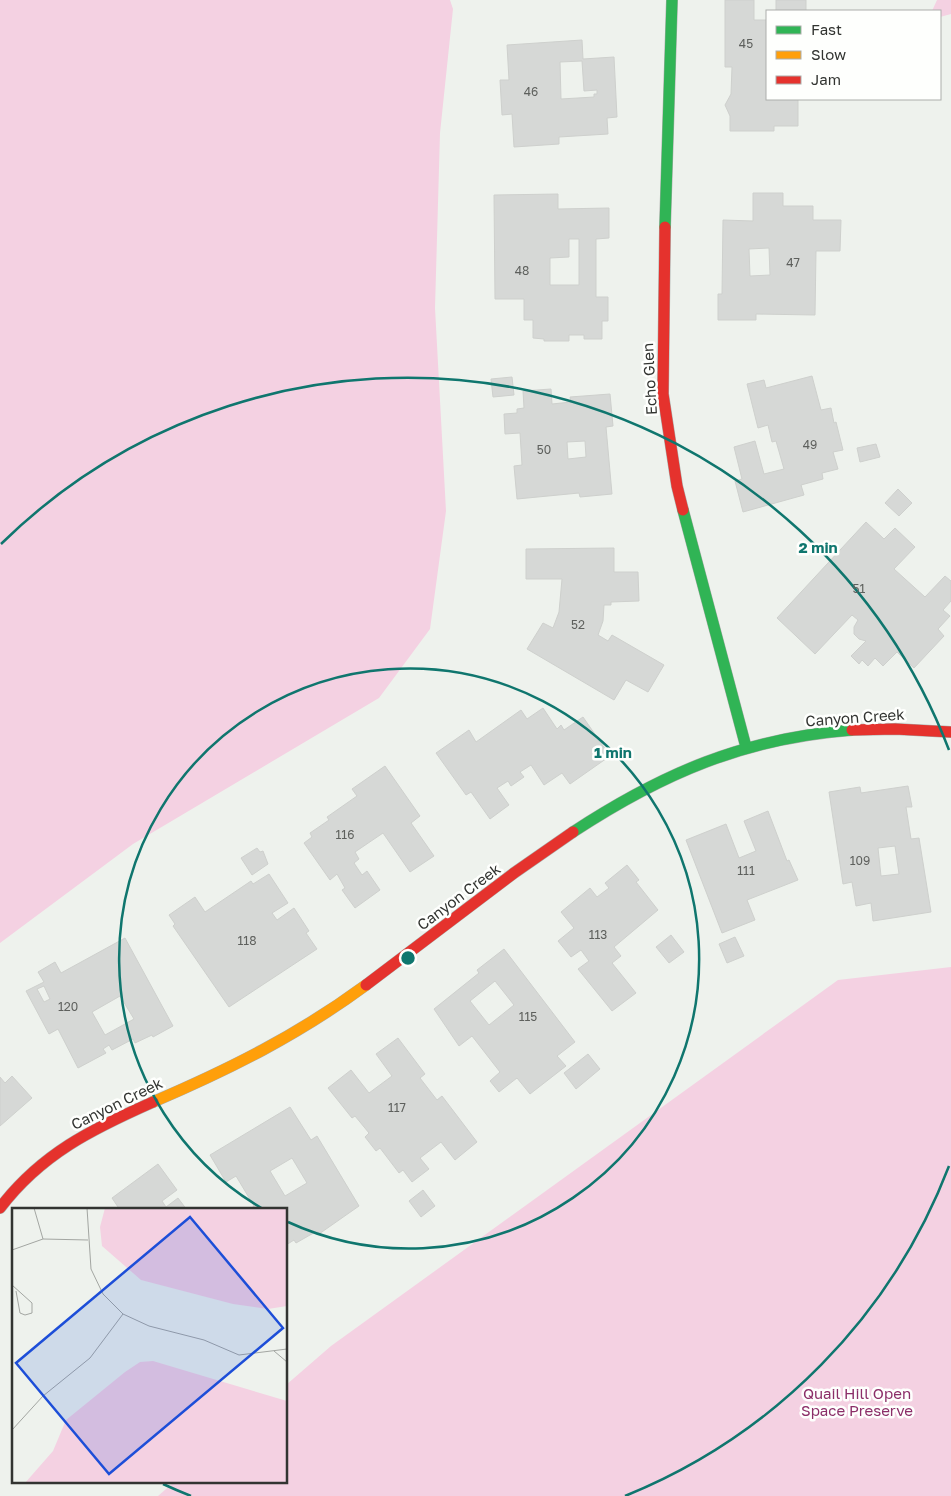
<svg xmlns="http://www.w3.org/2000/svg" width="951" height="1496" viewBox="0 0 951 1496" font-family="'Golos Text',sans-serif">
	<rect width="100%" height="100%" fill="#eef2ed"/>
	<!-- green -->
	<path fill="#f4d1e2" d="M0,0h450l3,9 -13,124 -5,175 11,203 -16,118 -51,69 -246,146 -133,99z
		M937,0h14v14l-11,3v-6h-8z
		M951,967v529h-793l16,-14h112v-97l45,-39 507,-366z"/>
	<!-- building -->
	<path fill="#d6d8d6" stroke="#ced0cd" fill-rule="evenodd" d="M725,0h29v20h13v79h31v27h-24v5h-44v-15l-5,-11 6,-11 1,-27h-7z
		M776,0h30v11h-30z
		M582,40l1,19 31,-2 3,60 -10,1 1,16 -49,3v7l-45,3 -2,-33 -10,1 -2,-35h9l-2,-35zM582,61l2,30 13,-1v4h-3v3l-33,2 -1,-37z
		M753,193h30v13h30v14h28l-1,31h-24l-1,64 -59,-1v6h-38v-26h4l1,-74 30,1zM769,248l1,27 -20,1 -1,-27z
		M558,194v15l51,-1v30l-13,1v58h12v24h-6v18h-18v-4h-15v6h-25v-2l-11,-1v-18h-9v-21h-29l-1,-104zM569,239h10v46h-29v-27l19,-1z
		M812,376l9,34 10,-2 3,15 2,-1 7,28 -10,2 5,17 -16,4 1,6 -22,6 3,10 -61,17 -8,-31 7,-2 -8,-32 21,-6 9,33 20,-5 -8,-28 -4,1 -4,-17 -10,3 -11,-44 17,-4 2,8z
		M512,377l2,18 -21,2 -2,-18z
		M551,389l1,15 19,-2 -1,-5 40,-3 3,32 -7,1 6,67 -32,3 -1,-4 -62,6 -3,-33 8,-1 -2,-32 -15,1 -1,-20 13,-1v-4l7,-1 -1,-17zM585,441l1,16 -18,2 -1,-17z
		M876,444l4,13 -20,5 -3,-14z
		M898,489l14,14 -13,13 -14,-13z
		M866,522l18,17 11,-11 20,19 -21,22 31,28 20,-21 6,5v20l-8,9 7,6 -12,13 6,7 -30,32 -17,-16 -14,14 -8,-8 -7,8 -6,-6 -3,4 -8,-8 15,-15 -7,-2 -5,-5v-7l4,-7 -6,-5 -37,39 -38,-36z
		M614,548v24h24l1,29 -28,1v3h-7l-1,16 -5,14 10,6 4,-6 52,30 -16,27 -22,-12 -12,20 -87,-51 16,-26 10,5 6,-16 3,-33h-36v-30z
		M543,708l14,21 4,-4 3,5 19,-13 27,39 -40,28 -8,-11 -18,12 -13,-20 -11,7 4,5 -13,9 -3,-5 -11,7 12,17 -19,14 -19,-27 -5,3 -30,-42 33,-23 7,12 45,-32 6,9z
		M385,766l35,50 -9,7 23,33 -24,16 -27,-39 -28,19 4,7 -5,4 8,12 5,-4 13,19 -25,18 -13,-18 3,-2 -8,-14 -7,6 -26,-37 8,-6 -2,-4 19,-13 -2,-3 30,-21 -5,-7z
		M908,786l4,21h-6l5,32 8,-1 12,74 -58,9 -2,-18 -15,3 -4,-24 -9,2 -14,-92 31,-5 1,6zM895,846l4,28 -18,2 -3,-28z
		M768,811l19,50 2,-1 9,20 -51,20 8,20 -33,13 -36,-93 40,-16 13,34 17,-7 -12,-30z
		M257,848l3,4 3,-1 5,13 -16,11 -11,-17z
		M627,865l12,15 -3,2 22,28 -44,37 7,9 -9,7 24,30 -24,18 -34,-42 11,-8 -8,-11 -10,7 -13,-16 16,-13 -13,-16 29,-24 7,9 12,-9 -4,-5z
		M269,874l19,29 -16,10 5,7 17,-12 15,23 -3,2 11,16 -88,58 -56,-81 2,-2 -6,-9 26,-18 10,15 46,-31 2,3z
		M671,935l13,17 -15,11 -13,-16z
		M735,937l9,19 -17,7 -8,-19z
		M125,938l48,88 -20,11 -1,-2 -17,8 -2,-4 -21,11 -3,-5 -6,4 3,4 -28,15 -20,-39 -9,5 -23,-43 18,-9 -6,-10 17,-10 6,11zM44,986l6,13 -6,3 -7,-13zM120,996l14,23 -29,16 -13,-23z
		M504,949l71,93 -18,14 9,10 -36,28 -13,-16 -18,14 -9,-11 10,-9 -28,-36 -13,10 -25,-37 45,-36 -2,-3zM495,981l19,24 -25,20 -19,-24z
		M398,1038l27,36 -5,4 17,22 5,-4 35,46 -22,18 -14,-18 -21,16 9,11 -17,13 -9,-12 -4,3 -19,-25 -4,3 -11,-14 4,-4 -14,-17 -3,2 -24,-30 23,-18 18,23 23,-17 -16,-22z
		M588,1054l12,15 -24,20 -12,-16z
		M12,1076l20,22 -32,28v-49l5,6z
		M290,1107l21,33 6,-4 42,70 -40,28 -2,-3 -21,12 -2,-3 -8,5v-35h-37l5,-4 -18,-30 -10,6 -16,-27zM292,1158l15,25 -22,13 -15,-25z
		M158,1164l19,26 -15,11 4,6 12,-9 9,12h-67l-8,-12z
		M423,1190l12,16 -14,11 -12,-16z"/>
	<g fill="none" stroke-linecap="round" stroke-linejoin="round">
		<!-- fast casing -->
		<g stroke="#a9aca9" stroke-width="12">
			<path id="fast" d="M665,227l7,-227
				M683,510l63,237
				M573,832c90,-59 172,-94 279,-102"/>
		</g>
		<!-- slow casing -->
		<g stroke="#a9aca9" stroke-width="12">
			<path id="slow" d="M153,1102c77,-33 145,-67 213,-117"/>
		</g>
		<!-- jam casing -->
		<g stroke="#a9aca9" stroke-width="12">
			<path id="jam" d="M665,227l-2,167 14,92 6,24
				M852,730l43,-1 56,3
				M366,985l148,-112 59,-41
				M0,1208c41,-54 92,-79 153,-106"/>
		</g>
		<!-- fast -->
		<use href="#fast" stroke="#30b455" stroke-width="11"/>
		<!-- slow -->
		<use href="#slow" stroke="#ff9f0a" stroke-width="11"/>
		<!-- jam -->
		<use href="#jam" stroke="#e5322d" stroke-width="11"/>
	</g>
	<!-- distance rings -->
	<g fill="none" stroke="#0f766e" stroke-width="2.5">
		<path d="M263 1209A290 290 0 1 1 288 1222"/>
		<path d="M949 1166A580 580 0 0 1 625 1496M191 1496A580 580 0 0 1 163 1484M1 544A580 580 0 0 1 949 750"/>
	</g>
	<g text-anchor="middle" stroke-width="5" stroke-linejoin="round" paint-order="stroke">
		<!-- number labels -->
		<g font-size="12" fill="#5e605d">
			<text x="746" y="48">45</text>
			<text x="531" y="96">46</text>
			<text x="793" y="267">47</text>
			<text x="522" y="275">48</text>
			<text x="810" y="449">49</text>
			<text x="544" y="454">50</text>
			<text x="859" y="593">51</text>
			<text x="578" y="629">52</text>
			<text x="345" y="839">116</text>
			<text x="860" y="865">109</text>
			<text x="746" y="875">111</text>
			<text x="598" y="939">113</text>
			<text x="247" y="945">118</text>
			<text x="68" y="1011">120</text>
			<text x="528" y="1021">115</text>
			<text x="397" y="1112">117</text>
		</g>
		<!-- street labels -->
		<g font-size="15" fill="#323431" stroke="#fefffd">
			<text transform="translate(650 379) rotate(-93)" y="5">Echo Glen</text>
			<text transform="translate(855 718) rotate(-4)" y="5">Canyon Creek</text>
			<text transform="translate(459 897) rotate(-37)" y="5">Canyon Creek</text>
			<text transform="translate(117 1104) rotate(-26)" y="5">Canyon Creek</text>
		</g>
		<!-- park labels -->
		<g font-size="15" fill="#8b2e68" stroke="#fefffd">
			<text x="857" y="1399">Quail Hill Open<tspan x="857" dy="17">Space Preserve</tspan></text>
		</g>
	</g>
	<!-- overview -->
	<g transform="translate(12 1208)">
		<rect width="275" height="275" fill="#eef2ed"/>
		<path d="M93,0h182v98l-19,3 -35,-5 -92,-24 -39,-34 -2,-19zM141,153l134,40v82h-262l28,-32 13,-31 59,-48 15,-10z" fill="#f4d1e2"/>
		<path fill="none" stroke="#a3a6a2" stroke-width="1" d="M22,0l9,31M75,0l4,61 12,25 20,20 26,12 55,14 35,15 48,-6M0,42l31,-11 45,1M0,77l20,18v10l-7,2 -5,-2 -4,-22M262,143l13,11M0,222l31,-34 47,-38 33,-44"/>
		<path fill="#1d4ed8" fill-opacity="0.15" stroke="#1d4ed8" stroke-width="2.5" d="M178,9l93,111 -174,146 -93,-111z"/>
		<rect width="275" height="275" fill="none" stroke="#323431" stroke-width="2.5"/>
	</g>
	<circle cx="408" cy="958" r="8" fill="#0f766e" stroke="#fefffd" stroke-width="2.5"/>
	<g font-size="15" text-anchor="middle" font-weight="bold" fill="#0f766e" stroke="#fefffd" stroke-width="5" stroke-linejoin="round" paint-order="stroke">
		<text x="818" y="553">2 min</text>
		<text x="613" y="758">1 min</text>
	</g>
	<!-- legend -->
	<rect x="766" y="10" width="175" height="90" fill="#fefffd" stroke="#acaeab"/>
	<rect x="776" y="26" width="25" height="8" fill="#30b455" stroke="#acaeab"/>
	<text x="811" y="35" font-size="15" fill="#323431">Fast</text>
	<rect x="776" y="51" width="25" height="8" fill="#ff9f0a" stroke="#acaeab"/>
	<text x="811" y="60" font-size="15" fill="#323431">Slow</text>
	<rect x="776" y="76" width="25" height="8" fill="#e5322d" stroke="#acaeab"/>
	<text x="811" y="85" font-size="15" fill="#323431">Jam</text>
</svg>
